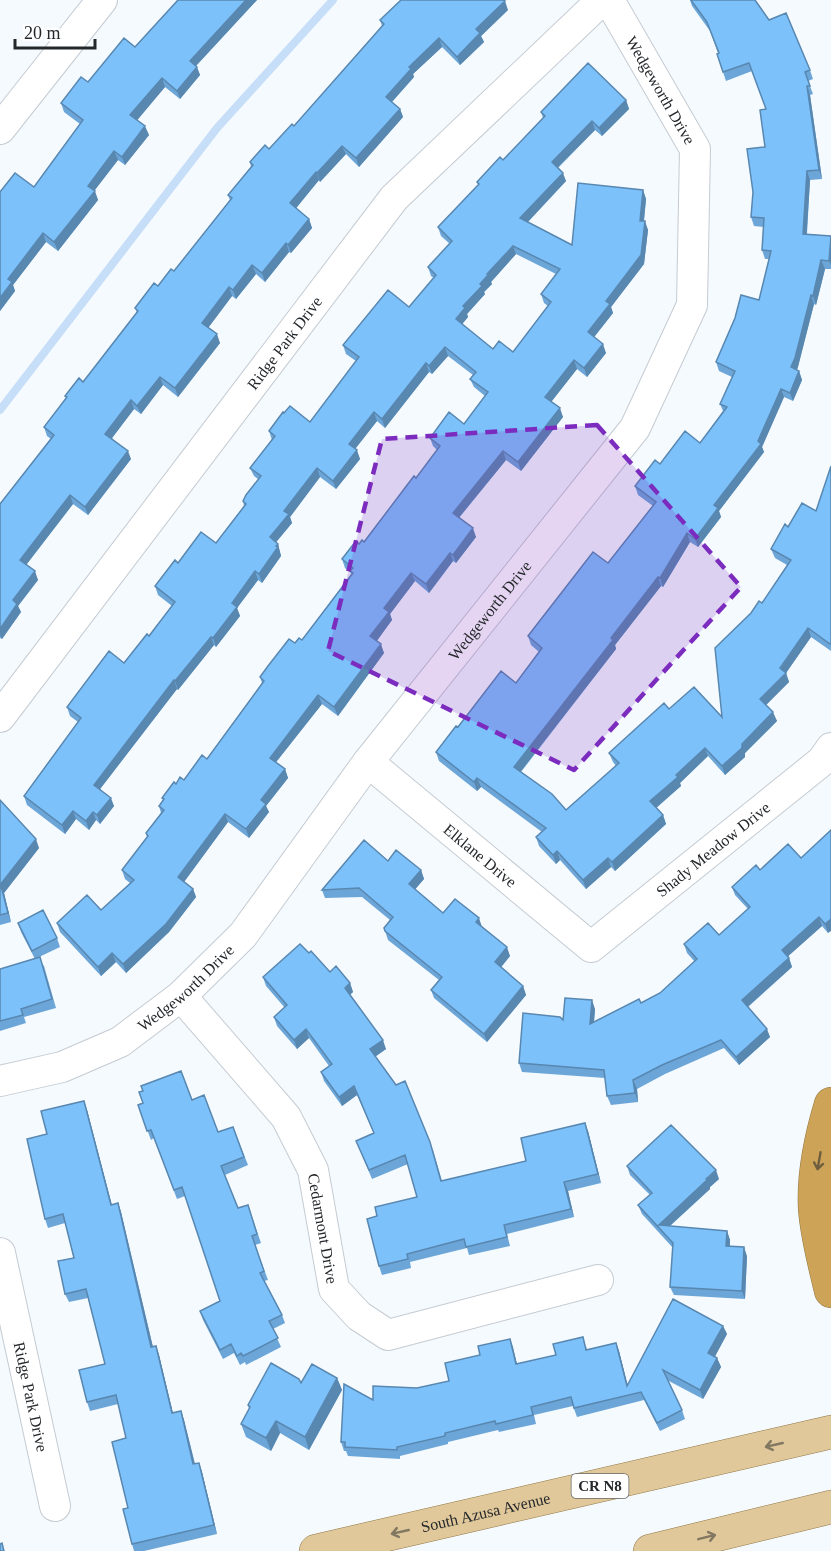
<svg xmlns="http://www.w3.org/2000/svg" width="831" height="1551" viewBox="0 0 831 1551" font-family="Georgia,serif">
	<rect width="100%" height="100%" fill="#f5fafe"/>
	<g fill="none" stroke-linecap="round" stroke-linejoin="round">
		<!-- stream -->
		<path stroke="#c6def7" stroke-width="8" d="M0,410l217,-282 116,-128"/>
		<!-- street casing -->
		<g stroke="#c4cbd2" stroke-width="32">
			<g id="street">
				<path d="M0,129l102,-129"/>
				<path id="s1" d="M0,717l394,-519 208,-198"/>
				<path id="s2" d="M368,762l223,185 231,-186 9,-13"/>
				<path id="s3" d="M181,996l105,121 27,53 21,119 25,27 29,19 210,-55"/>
				<path id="s4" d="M0,1081l62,-14 58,-25 61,-46 62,-61 125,-173 267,-334 57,-123 3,-156 -86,-149"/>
				<path id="s5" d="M0,1253l55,253"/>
			</g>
		</g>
		<!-- primary casing -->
		<g stroke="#927848" stroke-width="34">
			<g id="primary">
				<path id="s6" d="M316,1551l515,-119"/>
				<path d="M650,1551l181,-44"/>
			</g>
		</g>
		<!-- highway casing -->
		<g stroke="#927848" stroke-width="34">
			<path id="highway" d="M831,1104c-10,33 -18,71 -16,105 2,28 10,56 16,82"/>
		</g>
		<!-- street -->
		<use href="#street" stroke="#fff" stroke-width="30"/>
		<!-- primary -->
		<use href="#primary" stroke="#e0c89a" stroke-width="33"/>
		<!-- highway -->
		<use href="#highway" stroke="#cca357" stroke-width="33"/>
	</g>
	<!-- wall -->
	<path fill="#6ca6d8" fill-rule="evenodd" d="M178,0h79l-61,66 4,9 -20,24 -15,-12 -28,33 12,15 -24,30 -7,-5 -24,31 4,9 -40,51 -12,-9 -33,43 2,6 -15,20 34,-124 46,-63 -16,-12 -3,-9 74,-56z
		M690,0h65l14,20 41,50 3,9 -5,2 5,13 -3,1 12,84 -12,1 -3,54 24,2v33h-6l-9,36 -2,-1 -17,66 2,1 3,9 -9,21 -9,-4 -22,50 2,5 -45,59 2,6 -23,30 -8,-5 -27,45 -2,-1 -46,59 1,4 -95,123 45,38 50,-44 -3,-4 -4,-9 60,-44 53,8 40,-114 25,-38 -12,-7 -4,-9 17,-22 28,-16 15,-45v185l-20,-14 -25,36 3,9 -23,23 11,16 -32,32v4l-20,18 -17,-19 -28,27 1,3 -25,21 7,8 3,9 -51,47 -4,-4 -25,22 -26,-29 -4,4 -17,-18 -3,-9 6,-5 -61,-45 -4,4 -38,-30 -3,-9 22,-25 58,-44 23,-31 -8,-7 -3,-9 80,-73 45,-57 -15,-11 -3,-9 25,-22 40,-21 23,-32 -3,-7 12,-27 -13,-6 -3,-9 43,-62 10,-41h-4l-3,-9 2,-23 -10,-1 -3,-9 14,-70 1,-38 -14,-38 -26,10 -9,-27 1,-1 -8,-22 -18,-25z
		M508,10l-27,26 3,6 -24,23 -18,-18 -29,27 1,3 -22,25 8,7 3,8 -44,50 -13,-13 -26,28 -1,-2 -23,28 13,11 3,9 -21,25 -2,-1 -24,30 -9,-8 -20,25 -4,-3 -24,32 12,15 -42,54 -15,-12 -22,29 -7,-5 -22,29 19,21 -43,56 -15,-11 -47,61 12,15 -20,26 3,6 -19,27 -2,-1v-134l51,-65 -4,-3 -3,-9 22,-28 -1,-3 18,-14 54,-69 -2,-5 39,-37 56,-71 -2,-5 23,-28 -1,-5 19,-13 25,-23 88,-100 -2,-6z
		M626,100l3,9 -27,27 -7,-6 -37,38 8,13 -38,41 44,23 71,-55 3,9 -2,22 4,9 -4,34 -33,43 2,6 -19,24 12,16 -19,24 -10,-8 -26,33 12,15 -42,54 -15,-11 -47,58 17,19 -20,26 -3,-2 -24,32 -14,-12 -25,33 2,6 -16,21 8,12 -46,63 -16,-12 -46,58 9,7 3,9 -22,28 3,6 -20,26 -21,-16 -44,60 9,7 3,8 -27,35 -43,41 -10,-11 -15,14 -41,-44 -3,-9 44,-13 29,-27 -5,-4 -3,-9 25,-33 -1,-4 15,-20 -2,-7 4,-6 -1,-2 14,-14 8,-4 23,-21 55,-76 -2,-6 35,-34 7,-3 49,-66v-1l-6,-5 -3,-9 17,-15 5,-2 52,-64 21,-28 -4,-4 -3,-8 34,-14 21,-28 -11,-9 -4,-8 3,-4 -25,-19 -16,18 -3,-2 -44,56 -8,-7 -22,28 5,10 -24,30 -16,-12 -30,40 2,6 -16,19 2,2 3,12 -19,27 -4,-3 -21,28 3,8 -24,31 -2,-2 -36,45 -1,-1 -77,100 14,17 -14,18 -4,-4 -7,10 -13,-11 -11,15 -38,-29 -3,-9 54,-74 -8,-6 -3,-9 57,-44 25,-27 23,-30 -14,-11 -3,-9 23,-23 38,-20 28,-37 -1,-5 15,-22 -4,-3 -4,-8 22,-28 -3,-9 15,-18 26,9 46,-61 -10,-7 -3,-9 66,-38 25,-29 -3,-2 -3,-9 22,-23 -9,-8 -3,-9 40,-42 -1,-3 26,-22 40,-42 -2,-6zM516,254l40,20 -15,20 3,9 4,3 -35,46 -20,-3 -31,-25 6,-7 -1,-3 18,-20 -1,-2 8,-8 -1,-2z
		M0,800l39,48 -35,45 7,29 -11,3z
		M831,830l-3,103 -6,-7 -34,30 1,2 3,9 -44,40 22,30 -31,28 -15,-17 -59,26 -28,15 1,13 -27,3 -4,-9 -2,-18 -83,-6 -3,-9 44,-43 32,-11 -1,13 47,-19 19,-10 35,-31 -8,-9 -3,-9 35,-9 29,-26 -13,-14 -3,-8 28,-17 41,-12z
		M388,861l33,9 3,9 -9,10 28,24 39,14 28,29 -9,11 22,19 3,9 -39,47 -53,-44 -3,-8 8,-10 -51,-40 -4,-12 6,-8 -28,-23 -37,1 -3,-8z
		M18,923l39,15 3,9 -23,11 7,8 12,42 -32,9 2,6 -26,8v-62l35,-10 -14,-27z
		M309,953l21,19 20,11 3,9 -3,3 36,54 -11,8 58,93 9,31 84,-20 62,-30 13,52 -33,8 6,26 -67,17 3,12 -41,9 -2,-7 -57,14 1,6 -29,7 -3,-9 -2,-50 40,-19 -9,-33 -36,15 -16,-38 18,-7 -17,-39 -15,11 -18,-25 -3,-9 8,-6 -20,-28 -12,11 -20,-23 -3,-9 11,-9 -19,-22 -3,-9z
		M192,1100l26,32 15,-5 15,38 -23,10 13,33 10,-3 13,38 -6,2 13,35 -4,1 18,34 3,8 -12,6 8,18 -35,18 -1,-3 -5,3 -6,-12 -11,6 -20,-39 -3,-9 20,-10 -35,-105 -8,3 -23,-61 -3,2 -13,-35z
		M87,1110l25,95 6,-2 3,9 32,135 3,-1 3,9 14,58 8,-2 3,9 11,44 4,-1 3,9 15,62 -73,17h-10l-2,-7 -4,-36 -2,-70 -8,-34 -28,7 -3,-9 18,-38 -17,-66 -19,4 -4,-8 9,-36 -9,-35 -17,5 -3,-9 2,-85z
		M627,1166l92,13 -9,8v2l-40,37 57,5 3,9v6l17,10 -2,43 -71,-4 -4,-8 3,-39 -31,-34 -4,-9 12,-10 -20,-20z
		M723,1326l4,8 -12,22 2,2 4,9 -18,32 -36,-19 15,30 3,9 -25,12 -16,-31 -67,17 -4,-11 -39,9 2,9 -37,8 -1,-2 -50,12v2l-48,12v3l-52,-3 -2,-5h-2l-3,-9 32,-42 76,-19 31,-26 30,-16 7,25 39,-9 30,-9 1,4 29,-7 3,8 8,33z
		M337,1378l5,12 -33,60 -29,-17 -9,18 -25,-14 -5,-13 8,-15 -1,-4 53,-22z"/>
	<!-- shaded-wall -->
	<path fill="#5887b0" d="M246,0h11l-64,69 -3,-8z
		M505,1l3,9 -27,26 3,6 -24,23 -3,-8 19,-28z
		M439,38l3,9 -29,27 1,3 -25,28 -3,-8 23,-30z
		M197,67l3,8 -20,24 -3,-8z
		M162,78l3,9 -31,37 -4,-9z
		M807,86l3,9 12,84 -3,-9z
		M626,100l3,9 -27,27 -3,-8z
		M400,109l3,8 -44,50 -3,-9z
		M592,121l3,9 -40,40 -3,-8z
		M145,126l4,9 -24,30 -3,-8z
		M342,146l4,8 -26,28 -3,-9z
		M114,151l4,9 -27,35 -3,-9z
		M807,171l3,9 -4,63 -3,-9z
		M316,172l3,8 -26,32 -3,-9z
		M563,173l3,8 -43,46 -3,-9z
		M643,190l3,9 -3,30 -3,-8z
		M95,191l3,9 -40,51 -4,-9z
		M309,219l3,9 -21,25 -3,-8z
		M645,221l3,9 -4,34 -33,43 2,6 -22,28 -3,-9z
		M43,233l3,9 -33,43 2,6 -15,20v-13l8,-19z
		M831,239v26l-2,-4z
		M286,243l3,9 -24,30 -3,-9z
		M513,246l3,8 -25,28 1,2 -8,8 1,2 -18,20 1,3 -9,11 -3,-9 7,-13 24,-32z
		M821,260l4,9 -9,36 -3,-9z
		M252,265l4,9 -20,25 -3,-9z
		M229,287l3,9 -27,36 -3,-9z
		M811,295l3,9 -16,63 -4,9 -3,-9z
		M217,334l3,9 -42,54 -3,-9z
		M603,344l3,9 -19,24 -3,-9z
		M445,347l3,9 -16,18 -3,-8z
		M574,360l3,9 -29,37 -3,-9z
		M426,363l3,9 -44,56 -3,-9z
		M799,371l3,9 -9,21 -3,-8z
		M160,377l3,8 -22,29 -4,-8z
		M781,389l3,8 -22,50 2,5 -45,59 2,6 -23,30 -3,-8 19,-34 44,-64z
		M131,400l3,9 -25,33 -4,-8z
		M560,408l3,9 -42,54 -3,-9z
		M374,412l3,9 -25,32 -3,-9z
		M357,450l3,9 -24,30 -3,-8z
		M128,451l3,8 -43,56 -3,-8z
		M503,451l3,9 -50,61 -3,-8z
		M317,468l3,9 -30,40 2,6 -19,23 -3,-9 14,-26z
		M70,495l3,9 -50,65 -3,-9z
		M473,528l3,9 -20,26 -3,-8z
		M687,533l3,9 -27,45 -3,-9z
		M278,544l3,12 -19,27 -3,-9z
		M450,553l3,8 -24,32 -3,-9z
		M35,571l3,9 -20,26 3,6 -19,27 -2,-4v-6l13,-29z
		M255,571l3,9 -21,28 3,8 -24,31 -3,-9 19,-35z
		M411,573l4,8 -25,33 2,6 -18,25 -4,-9 14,-28z
		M658,577l3,9 -46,59 1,4 -99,127 -3,-9 97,-129z
		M808,628l3,9 -25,36 3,9 -26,26 -3,-9z
		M211,637l3,8 -36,45 -3,-9z
		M381,644l3,9 -46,63 -4,-9z
		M174,680l3,9 -80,104 -3,-8z
		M318,695l4,9 -49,62 -3,-8z
		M773,712l4,9 -32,32v4l-20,18 -3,-9z
		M705,748l3,8 -28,27 1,3 -27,24 -4,-9 26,-26z
		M285,769l3,9 -22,28 3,6 -20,26 -3,-9 15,-29z
		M477,778l4,9 -4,4 -3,-9z
		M111,798l3,8 -14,18 -3,-9z
		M73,811l3,8 -11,15 -3,-9z
		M93,812l3,8 -7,10 -3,-9z
		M225,814l3,8 -47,64 -3,-9z
		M663,815l3,9 -51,47 -3,-9z
		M36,839l3,9 -35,45 7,29 -11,-32v-5z
		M557,851l3,9 -4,4 -3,-9z
		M608,858l3,9 -25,22 -3,-9z
		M421,870l3,9 -12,14 -3,-9z
		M193,889l3,8 -27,35 -43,41 -3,-9z
		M819,917l3,9 -37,33 -3,-9z
		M479,918l3,9 -6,-5z
		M831,919v12l-3,2 -3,-9z
		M507,947l3,9 -12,15 -3,-9z
		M112,953l4,9 -15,14 -3,-9z
		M789,958l3,9 -47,42 -3,-9z
		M350,983l3,9 -5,4 -3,-8z
		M523,986l3,9 -39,47 -3,-8z
		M592,1000l3,9 -2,24 -3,-9z
		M306,1029l3,9 -12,11 -3,-9z
		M767,1029l3,8 -31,28 -3,-8z
		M383,1040l3,9 -13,9 -3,-9z
		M633,1080l4,9 1,13 -3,-9z
		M354,1086l3,9 -15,11 -3,-9z
		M84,1101l3,9 27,104 -3,-9z
		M585,1123l3,8 13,52 -3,-9z
		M716,1170l3,9 -9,8v2l-47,43 -4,-7z
		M564,1182l4,9 6,26 -3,-8z
		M118,1203l3,9 34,144 -4,-9z
		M727,1231l3,9 -1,15 -3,-9z
		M744,1247l3,9 -2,43 -3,-8z
		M723,1326l4,8 -15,28 -4,-9z
		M510,1339l3,8 6,26 -3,-9z
		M616,1343l3,8 11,43 -3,-8z
		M156,1346l3,9 16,67 -3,-9z
		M717,1358l4,9 -18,32 -3,-9z
		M337,1378l5,12 -33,60 -4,-13z
		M181,1411l3,9 13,53 -4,-9z
		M276,1421l4,12 -9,18 -5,-13z
		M199,1463l3,9 15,62 -3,-9z"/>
	<!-- building -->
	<path fill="#7dc1fb" stroke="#5887b0" stroke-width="1.5" fill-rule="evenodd" d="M178,0h68l-56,61 7,6 -20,24 -15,-13 -32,37 15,11 -23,31 -8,-6 -26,35 7,5 -41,51 -11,-9 -35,46 4,3 -12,16v-106l15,-19 19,14 49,-67 -22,-17 20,-26 7,5 36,-44 11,9z
		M401,0h102l2,1 -29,28 4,4 -23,24 -18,-19 -30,29 2,2 -25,28 14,12 -44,49 -14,-12 -25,27 -1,-1 -26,31 19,16 -21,26 -2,-2 -24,30 -10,-8 -19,25 -4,-3 -27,36 15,11 -42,54 -15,-11 -23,29 -6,-6 -26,34 23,17 -43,56 -15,-12 -50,65 15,11 -22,29 4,4 -17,25v-125l54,-69 -10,-8 23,-30 -2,-1 14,-18 4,4 55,-71 -3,-3 19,-25 4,3 13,-17 3,2 58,-73 -4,-3 25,-30 -3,-3 15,-17 4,4 23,-25 2,2 90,-102 -4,-4z
		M691,0h64l14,20 17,-7 24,57 -5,2 5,14h-3l12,84 -12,1 -4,63 28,2 -2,25 -8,-1 -8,36 -2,-1 -16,63 -4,9 8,4 -9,22 -9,-4 -23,52 3,3 -47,61 4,3 -23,31 -8,-6 -27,45 -2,-1 -47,61 2,2 -99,127 38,27 14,16 53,-47 -10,-10 55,-50 5,6 25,-22 28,30 -7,-69 36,-35 8,-12 3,2 29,-43 -20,-11 14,-25 3,3 14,-24 14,8 15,-45v177l-1,1 -22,-16 -28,40 6,5 -26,26 13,13 -31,32v4l-20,18 -17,-18 -29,27 2,2 -28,24 13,14 -51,47 -4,-4 -25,22 -26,-29 -4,4 -17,-18 10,-9 -69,-50 -3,4 -38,-30 20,-26 2,1 43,-56 15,12 26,-35 -14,-12 65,-84 15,11 48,-61 -21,-16 20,-26 5,4 25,-33 15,12 27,-36 -7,-3 15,-33 -19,-9 19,-44 6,-23 18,5 12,-49 -9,-1 2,-32 -13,-1 2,-25 -6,-43 18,-2 -5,-37 6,-1 -17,-46 -26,9 -6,-18 2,-1 -12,-31z
		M588,63l38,37 -27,28 -7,-7 -40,41 11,11 -43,45 52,27 6,-62 65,7 -3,31h5l-4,34 -35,46 4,3 -22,28 15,12 -19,24 -10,-8 -29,37 15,11 -42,54 -15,-11 -50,62 20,15 -20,27 -3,-2 -24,31 -15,-11 -27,35 5,4 -19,24 11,8 -47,63 -16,-12 -48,63 15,11 -24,31 5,4 -20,25 -21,-15 -47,63 15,12 -27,35 -43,40 -11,-11 -14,14 -41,-44 30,-28 14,15 33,-30 -12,-10 26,-34 -2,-3 18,-23 -5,-4 5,-7 -2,-1 12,-16 2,2 4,-7 4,3 18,-25 5,4 57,-78 -4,-4 8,-11 21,-27 6,4 4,-5 3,2 51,-67 -3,-2 3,-3 -11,-9 14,-18 3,3 3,-4 2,2 50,-66 2,2 24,-32 -10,-8 19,-26 15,12 24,-32 -18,-13 6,-7 -31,-25 -16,19 -3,-3 -44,56 -8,-7 -25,32 8,6 -24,31 -16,-13 -33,43 5,3 -19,23 8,7 -2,2 2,1 -19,27 -4,-3 -23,32 5,4 -24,31 -2,-1 -36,44 -1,-1 -80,105 17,13 -14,17 -4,-3 -7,9 -13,-10 -11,14 -38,-29 57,-78 -14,-11 42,-56 15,12 23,-29 2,2 26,-34 -20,-16 20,-26 3,3 23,-31 15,11 30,-39 -3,-3 3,-6 15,-19 -11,-8 25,-32 -6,-5 14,-19 1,1 6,-7 20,16 49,-65 -16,-12 45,-55 21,17 27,-32 -8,-8 24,-26 -14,-14 41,-43 -2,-2 23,-25 3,3 42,-44 -4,-4zM513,246l47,23 -19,25 10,8 -38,50 -14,-11 -6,8 -37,-30 9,-11 -2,-2 19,-20 -2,-2 8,-9 -1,-1z
		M0,800l36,39 -36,46z
		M831,830v89l-6,5 -6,-7 -37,33 7,8 -47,42 25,29 -31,28 -15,-17 -59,25 -29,15 2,13 -28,3 -3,-26 -85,-7 4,-50 37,4 3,3 2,-22 27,2 -2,24 49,-25 2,4 19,-10 37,-34 -13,-15 24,-21 11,12 31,-28 -18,-20 24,-22 4,5 28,-26 13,14z
		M364,840l24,21 8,-11 25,20 -12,14 34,29 12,-14 24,19 -3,4 31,25 -12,15 28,24 -39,48 -53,-44 11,-13 -57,-46 -1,-3 9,-11 -34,-29 -37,2z
		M0,886h1l7,27 -8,2z
		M43,910l14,28 -25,13 -14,-28z
		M300,944l9,9 2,-2 19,21 6,-6 14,17 -5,5 38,52 -13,9 26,36 9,-4 25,61 11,39 85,-20 -5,-23 64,-15 13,51 -34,8 7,27 -67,16 3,12 -41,10 -2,-8 -57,15 1,5 -29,7 -12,-47 10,-3 -2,-9 42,-10 -12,-42 -36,15 -13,-29 18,-8 -20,-47 -15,11 -18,-25 11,-8 -26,-35 -12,11 -20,-23 13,-12 -24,-28z
		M40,957l12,42 -31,10 2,6 -23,6v-52z
		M181,1071l11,29 12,-5 14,37 15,-5 11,30 -23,9 17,42 10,-3 9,29 -5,2 12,35 -4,2 22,42 -13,6 9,17 -35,18 -2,-3 -4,3 -6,-12 -11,6 -20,-39 20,-10 -38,-114 -8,3 -23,-60 -4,1 -9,-26 5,-2 -4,-11 4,-1 -2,-5z
		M84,1101l27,104 7,-2 33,144 5,-1 16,67 9,-2 12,53 6,-1 15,62 -82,19 -9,-35 5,-1 -16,-66 14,-4 -10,-43 -29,7 -8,-32 26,-6 -19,-75 -21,5 -7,-33 16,-3 -11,-44 -18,5 -18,-80 20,-5 -6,-23z
		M671,1125l45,45 -10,9 1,1 -48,45 68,6 -1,15 18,1 -2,44 -72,-4 3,-44 -35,-38 14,-12 -25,-27z
		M673,1299l50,27 -15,27 9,5 -17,32 -37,-20 19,40 -25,13 -16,-31 -67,16 -3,-11 -40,10 2,8 -37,9 -1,-3 -50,12v3l-48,11v3l-52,-3v-5h-4l3,-58 29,16v-14l44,2 32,-7 -4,-18 35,-8 -2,-9 32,-7 6,25 40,-9 -3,-11 30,-7 3,13 30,-7 11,43z
		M271,1363l28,16 2,4 11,-19 25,14 -32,59 -29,-16 -10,17 -25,-14 9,-17 -2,-2z
		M2,1543l2,8h-4v-7z"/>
	<!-- one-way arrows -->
	<defs><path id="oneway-shaft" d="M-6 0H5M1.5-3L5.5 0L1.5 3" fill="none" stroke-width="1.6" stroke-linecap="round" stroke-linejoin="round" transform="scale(1.5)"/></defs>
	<use stroke="#705f3f" href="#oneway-shaft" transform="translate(819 1161) rotate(100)"/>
	<g stroke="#827862">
		<use href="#oneway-shaft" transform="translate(774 1445) rotate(167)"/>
		<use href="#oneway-shaft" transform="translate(400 1532) rotate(167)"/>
		<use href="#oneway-shaft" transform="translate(707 1537) rotate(-14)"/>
	</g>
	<!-- marked area -->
	<path fill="#7b2cbf" fill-opacity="0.2" stroke="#7b2cbf" stroke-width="4.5" stroke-dasharray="12 8" stroke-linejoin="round" d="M597,425l144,162 -167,183 -246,-119 54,-212z"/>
	<g text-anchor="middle" stroke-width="6" stroke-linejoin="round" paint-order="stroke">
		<!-- shield labels -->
		<rect fill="#fff" stroke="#66686b" stroke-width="1.5" x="571.5" y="1474" width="57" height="24" rx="4.5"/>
		<g font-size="15" font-weight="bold" fill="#25282b">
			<text x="600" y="1491">CR N8</text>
		</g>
		<!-- street labels -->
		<g font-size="16" fill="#25282b" stroke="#fff">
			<text transform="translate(661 90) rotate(60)" y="6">Wedgeworth Drive</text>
			<text dy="6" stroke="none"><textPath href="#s1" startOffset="470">Ridge Park Drive</textPath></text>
			<text dy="6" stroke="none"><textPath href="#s4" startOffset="698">Wedgeworth Drive</textPath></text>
			<text dy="6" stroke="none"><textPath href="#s2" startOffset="446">Shady Meadow Drive</textPath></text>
			<text dy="6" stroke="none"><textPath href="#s2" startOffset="146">Elklane Drive</textPath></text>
			<text dy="6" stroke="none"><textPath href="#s4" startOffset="212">Wedgeworth Drive</textPath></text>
			<text dy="6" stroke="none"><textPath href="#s3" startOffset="279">Cedarmont Drive</textPath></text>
			<text dy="6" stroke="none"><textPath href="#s5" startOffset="147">Ridge Park Drive</textPath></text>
			<text dy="6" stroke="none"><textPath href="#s6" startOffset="174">South Azusa Avenue</textPath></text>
		</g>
	</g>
	<!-- scale -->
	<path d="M15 39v9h80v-9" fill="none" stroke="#25282b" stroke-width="3"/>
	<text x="24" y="39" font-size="18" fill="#25282b" stroke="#ffffff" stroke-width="4.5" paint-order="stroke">20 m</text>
</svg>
